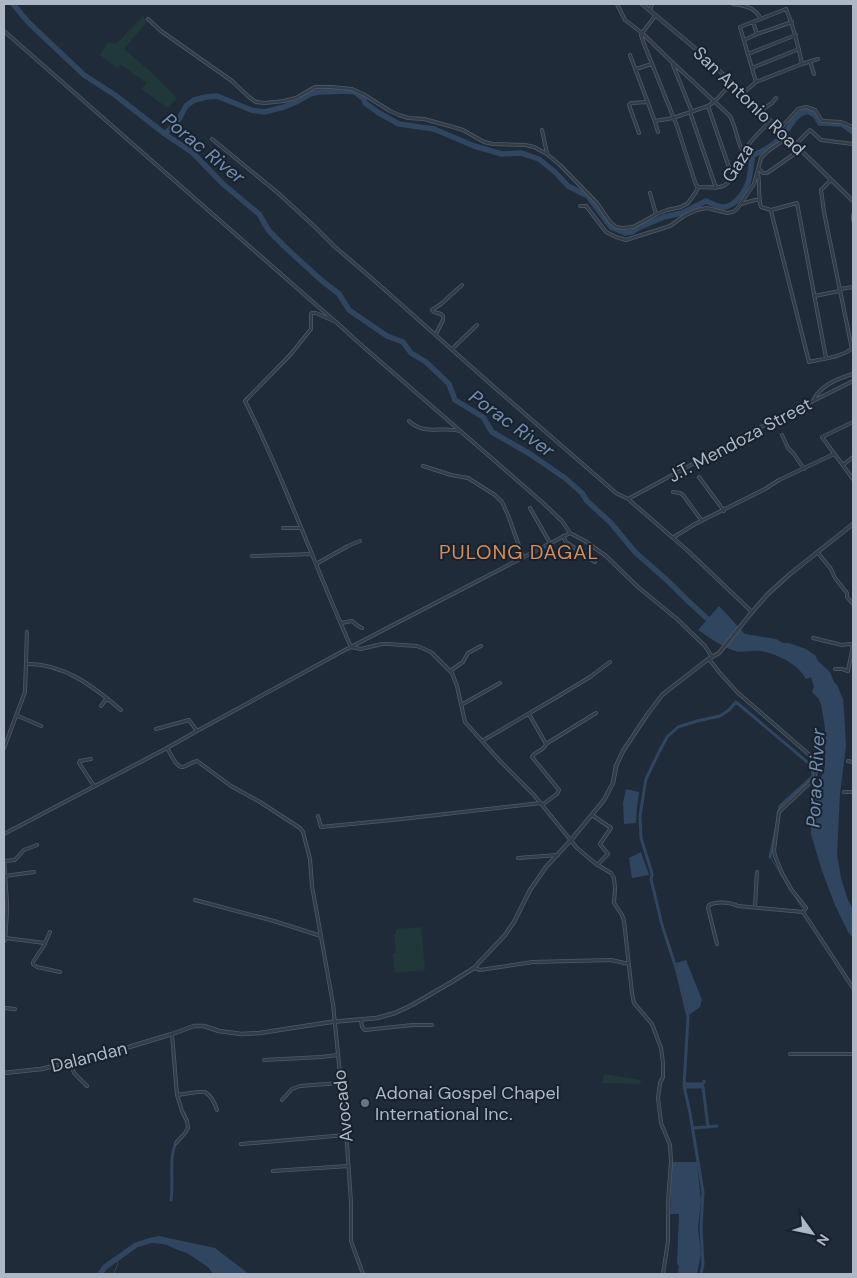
<svg xmlns="http://www.w3.org/2000/svg" width="857" height="1278" viewBox="0 0 857 1278" font-family="'DM Sans',sans-serif">
	<rect width="100%" height="100%" fill="#1f2b39"/>
	<!-- green -->
	<path fill="#21383a" d="M143,16l4,6 -23,27 27,23 26,26 -9,10 -27,-19 6,-6 -26,-18 -4,3 -17,-13 8,-13 8,2z
		M421,927l4,43 -30,3 -2,-19 3,-1 -2,-19h2v-5z
		M604,1074l37,6 -1,4 -38,-1z"/>
	<!-- water -->
	<path fill="#304560" d="M719,606l26,28 31,5 7,4h6l17,6 9,6 3,6 12,11 4,10 3,3 6,14 1,11 2,36 -6,48 -3,60 4,24 7,22 5,9v29l-5,-6 -13,-27 -13,-34 -11,-37 -1,-24 15,-44v-38l-4,-24 -3,-6 -6,-6 2,-5 -3,-10 -5,2c-7,-14 -30,-26 -46,-28 -9,-1 -19,3 -28,-1 -9,-3 -25,-14 -34,-20z
		M626,789l13,3 -2,15 -1,16 -12,1 -1,-21z
		M641,852l8,23 -17,3 -3,-20z
		M686,960l16,40 -2,7 -11,8 -13,-52z
		M672,1162h25l4,39 -3,27 3,26 -4,20h-19l1,-8 -2,-2 2,-50h-9z
		M159,1236l56,12 34,26h-31l-6,-9 -6,-6 -25,-13 -13,-5 -16,-2 1,-2z"/>
	<g fill="none" stroke-linecap="round" stroke-linejoin="round">
		<!-- stream -->
		<path stroke="#304560" stroke-width="1" d="M770,857l16,25
			M792,892l10,16
			M822,938l31,47
			M114,1274l4,-11 -1,-4"/>
		<!-- canal -->
		<path stroke="#304560" stroke-width="3" d="M770,857l6,-28
			M685,1083l2,1h16l1,-3
			M685,1087h18l5,40
			M693,1128l24,-2
			M171,1200c3,-18 -3,-44 6,-59
			M701,1274l2,-10 -2,-36 2,-36 -13,-79 -6,-27 4,-69 -11,-46 -15,-46 -11,-46 1,-4 -1,-5 -10,-32 -1,-22 6,-37 12,-25 9,-17 11,-10 19,-6 23,-5 9,-6 7,-8 76,64 1,10 -33,30 -1,7"/>
		<!-- river -->
		<path stroke="#304560" stroke-width="5.5" d="M13,4l16,19 55,52 31,20 50,39 28,19 30,31 36,30 10,17 16,16 36,33 18,14 10,16 38,26 16,6 8,11 15,9 23,22 6,16 28,17 9,15 38,22 35,24 17,15 5,8 24,22 24,29 34,30 18,18 25,23
			M165,134l13,-13 8,-15 8,-6 12,-3 11,-1 34,14 13,2 20,-5 12,-5 14,-8 8,-2 30,-1 7,1 9,7 1,4 14,10 20,11 35,5 40,17 28,8 19,-1 18,6 17,14 12,13 20,10 23,31 14,6 7,-1 8,-5 24,-10 18,-4 24,-12c6,2 11,6 18,6 12,-1 23,-18 25,-28 2,-8 2,-16 4,-24 11,-4 22,-11 30,-20 9,-10 11,-21 25,-24l7,4 5,8 22,1 11,8
			M100,1274l5,-7 31,-22 16,-5 15,2 13,6 9,3 15,10 7,5 5,8"/>
		<!-- minor casing -->
		<g stroke="#505a67" stroke-width="4">
			<path id="minor" d="M617,4l8,16 17,13 -1,2 3,9 33,82 19,59 2,2
				M733,4c12,2 22,3 28,15
				M650,10l2,-6
				M656,15l-14,18 31,30 57,53c6,11 7,25 13,36
				M148,19l13,12 71,50 17,16 7,5 9,1 19,-2 12,-3 19,-11h16l21,2 11,5 27,17 9,4 9,3 16,1 29,8 10,3 21,12 9,2 32,1 9,2 13,7 13,11 37,38 13,19 6,5 7,1 10,-1 24,-13 10,-4 14,-3 7,-4 8,-11 2,-5
				M753,22l4,12 35,-12
				M4,31l310,272 22,19 23,21 183,159 20,19 8,12 15,8 21,15 32,31 39,32 28,27 7,11
				M744,40l13,-6
				M748,54l48,-19
				M630,55l24,64 4,13
				M810,61l4,13
				M802,64l16,-5
				M673,65l19,47
				M752,68l47,-19
				M636,69l16,-5
				M742,94l14,-12 46,-18c-4,-19 -8,-37 -16,-55l-46,18 16,55
				M708,106l24,70
				M760,111l12,-8 4,-5
				M690,112l26,76
				M655,121l18,-3 35,-12 6,-4 17,-18
				M542,130l5,24
				M779,130l19,-21 8,-2 9,3 7,11 19,1 12,5
				M639,133l-10,-28 2,-2 17,-1
				M212,139l66,54 37,34 19,19 42,36 118,105 122,106 12,6 59,51 65,62
				M795,145l15,-15 11,10 32,4
				M759,169l4,4h4l33,-23
				M758,174c2,11 0,23 3,33l10,3
				M831,180l-10,10 3,22 28,137
				M698,187c25,1 30,3 40,-22 2,-5 3,-10 6,-14 7,-11 17,-21 27,-30
				M650,193l6,21
				M741,204l14,-4h4
				M580,206h6l20,26 10,5 10,3 44,-14 14,-10 13,-6 10,-2 20,5 6,-1 4,-3 17,-25 7,-26 7,-7 20,-14
				M853,215v5
				M840,289l13,-2
				M814,296l26,-5
				M336,322l-20,-9h-4l-1,1v15l-20,25 -46,47c40,80 70,165 106,246l10,2 21,-5h6l29,2 14,6 21,21 5,13 8,36 34,38 35,35 43,53 19,16 15,9 3,5 1,11 -1,14 8,12 2,6 8,72 2,10 18,21 9,24 2,15v14l-3,6 -2,15 3,25 9,22 1,17 -3,40v39l-5,33
				M436,334l7,-14v-4l-2,-2 -7,-2 -2,-2 9,-6 21,-19
				M452,349l25,-24
				M826,358l-29,-155 -26,7 1,5 37,147c16,-4 31,-4 44,-14
				M814,399c7,-14 25,-21 39,-25
				M409,421c16,15 32,5 51,10
				M853,422l-31,15 31,42
				M782,435l6,13 6,6 10,15
				M843,465l10,-8
				M423,466l28,9 17,3 27,17 7,7 6,13 15,42
				M699,477l25,34
				M673,492l7,1 3,2 19,26
				M628,499l131,-71 94,-47
				M530,508l20,35
				M283,528h18
				M563,536l3,6 29,20
				M674,537l21,-13 70,-35 14,-9 55,-26
				M818,553l13,16 4,9 12,15v4l6,7
				M252,556l60,-2
				M316,564l32,-18 12,-5
				M341,623l11,-2 6,5 4,2
				M813,638l29,7 7,-1 4,1
				M709,659l10,13 18,20 76,66 3,8 -1,12 -36,34 -5,38 1,6 7,17 9,16 15,19 -3,4 50,76
				M26,664c37,-1 67,22 95,46
				M835,669h7l6,2 5,-25
				M450,671l13,-9 5,-9 13,-7
				M461,705l39,-22
				M101,706l6,-8
				M529,714l17,30 50,-31
				M16,715l25,11
				M156,729l33,-9 8,11
				M482,741l75,-44 33,-20 20,-15
				M4,748l21,-56 2,-60
				M167,748c3,4 9,19 15,19 4,0 9,-5 15,-6l34,25 29,16 40,26 3,4 7,27 2,27 21,118 14,140 4,59v38l12,33
				M91,759l-11,2 -1,2 15,23
				M848,761l5,1
				M844,792h9
				M542,805l15,-11 2,-4 -27,-33c3,-6 12,-6 14,-13
				M592,815l19,13 -11,16 8,10 -11,11
				M318,816l3,11 81,-8 139,-16
				M4,834l163,-86 30,-17 146,-80 227,-118
				M518,858l40,-3
				M4,861l11,-1 9,-10 13,-5
				M5,876l29,-4
				M195,900l79,21 47,15
				M755,907l2,-35
				M5,938l40,5 5,-11
				M45,943v1l-12,18v2l4,3 23,5
				M717,944l-9,-36 1,-3c8,-4 21,-3 29,1l65,6
				M474,968l6,2 53,-8 78,-2 18,4
				M4,1008l11,1
				M361,1020l1,7 3,3 48,-5h19
				M172,1034l5,61 5,16 5,10 1,7 -3,5 -9,10
				M790,1054h63
				M264,1060l57,-3 17,-2
				M71,1062l3,11 13,13
				M177,1095l21,-3h7c6,4 10,11 12,18
				M282,1100l10,-11 8,-3 40,-3
				M241,1144l105,-9
				M273,1171l75,-5"/>
		</g>
		<!-- tertiary casing -->
		<g stroke="#505a67" stroke-width="4.5">
			<path id="tertiary" d="M642,4l60,50 151,147
				M4,862l3,45 -2,31 -1,3
				M4,1073l37,-4 30,-7 58,-15 43,-13 22,-8h10l15,5 22,3 19,-1 71,-11 46,-4 18,-5 17,-8 38,-22 24,-15 31,-33 9,-13 16,-32 16,-23 25,-27 33,-40 9,-17 3,-17 7,-15 24,-36 15,-20 45,-35 12,-7 33,-41 16,-18 22,-20 63,-50"/>
		</g>
		<!-- minor -->
		<use href="#minor" stroke="#333c49" stroke-width="2.5"/>
		<!-- tertiary -->
		<use href="#tertiary" stroke="#333c49" stroke-width="3"/>
	</g>
	<!-- markers -->
	<circle fill="#6b7280" stroke="#18222e" stroke-width="2" cx="365" cy="1103" r="5"/>
	<g text-anchor="middle" stroke-width="4" stroke-linejoin="round" paint-order="stroke">
		<!-- street labels -->
		<g font-size="18" fill="#adb7c6" stroke="#18222e">
			<text transform="translate(749 101) rotate(44)" y="6">San Antonio Road</text>
			<text transform="translate(738 163) rotate(-57)" y="6">Gaza</text>
			<text transform="translate(740 440) rotate(-28)" y="6">J.T. Mendoza Street</text>
			<text transform="translate(89 1057) rotate(-14)" y="6">Dalandan</text>
			<text transform="translate(343 1106) rotate(-96)" y="6">Avocado</text>
		</g>
		<!-- poi labels -->
		<g font-size="18" fill="#adb7c6" stroke="#18222e" text-anchor="start">
			<text x="375" y="1099">Adonai Gospel Chapel<tspan x="375" dy="21">International Inc.</tspan></text>
		</g>
		<!-- water labels -->
		<g font-size="19" font-style="italic" fill="#738eb1" stroke="#18222e">
			<text transform="translate(204 148) rotate(39)" y="7">Porac River</text>
			<text transform="translate(512 423) rotate(36)" y="7">Porac River</text>
			<text transform="translate(815 778) rotate(-87)" y="7">Porac River</text>
		</g>
		<!-- quarter labels -->
		<g font-size="20" letter-spacing="1" fill="#d98c55" stroke="#18222e">
			<text x="519" y="559">PULONG DAGAL</text>
		</g>
	</g>
	<!-- border -->
	<rect width="857" height="1278" fill="none" stroke="#adb7c6" stroke-width="10"/>
	<!-- north arrow -->
	<g transform="translate(812 1233) rotate(123)" stroke="#18222e" stroke-width="4" paint-order="stroke">
	<path d="M0-4L9 19L0 12L-9 19Z" fill="#adb7c6"/>
	<text y="-8" font-size="14" font-weight="bold" text-anchor="middle" fill="#adb7c6">N</text>
	</g>
</svg>
